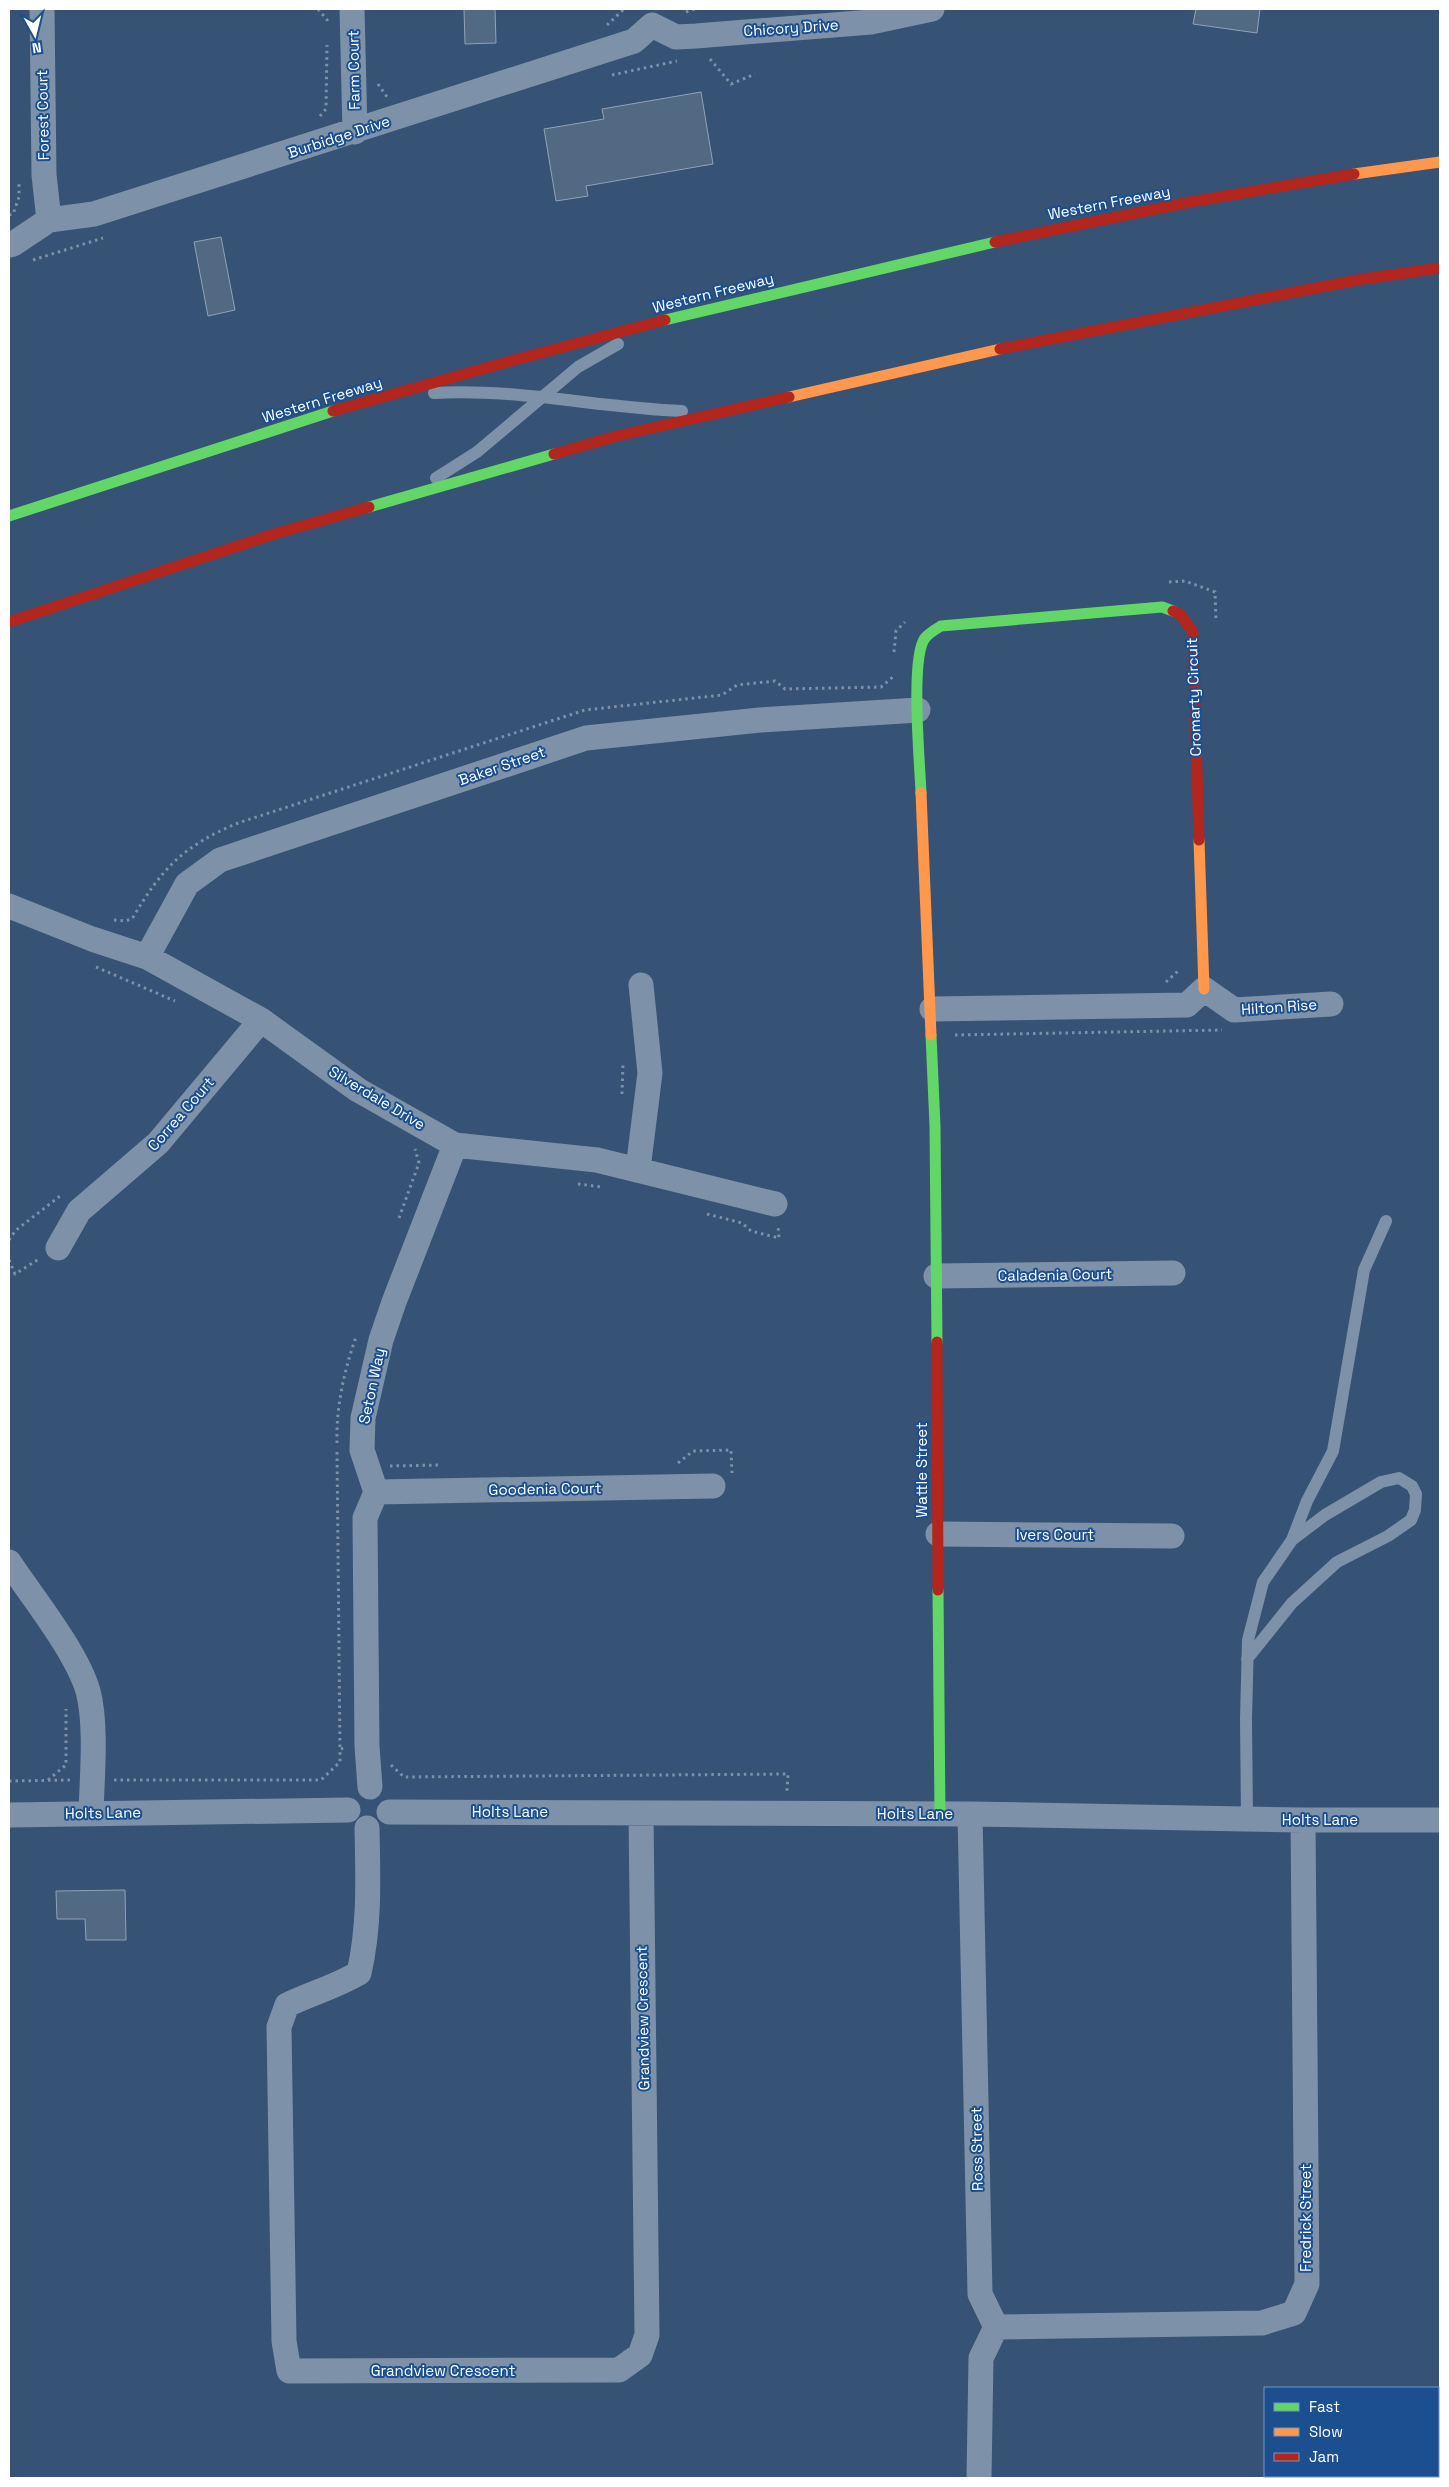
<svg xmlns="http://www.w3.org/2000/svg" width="1449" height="2487" viewBox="0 0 1449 2487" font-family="'Space Grotesk',sans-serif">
	<rect width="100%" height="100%" fill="#365274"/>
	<!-- building -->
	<path fill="#526984" stroke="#92a2b6" d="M464,9h31l1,34 -31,1z
		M1196,9h64l-3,24 -64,-9z
		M701,92l12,72 -127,22 2,10 -32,5 -12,-72 60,-10 -2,-10z
		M221,237l14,73 -27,6 -14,-74z
		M125,1890l1,50h-40l-1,-21h-28l-1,-28z"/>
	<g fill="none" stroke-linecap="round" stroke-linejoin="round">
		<!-- path -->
		<path stroke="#7d92a8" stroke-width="3" stroke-dasharray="2.5 4" stroke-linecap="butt" d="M318,9l10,12
			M686,12l9,-3
			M607,25l17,-16
			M710,59l21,25 24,-10
			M612,75l65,-14
			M378,84l9,13
			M320,116l6,-7 1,-64
			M9,215l4,-1 6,-17v-14
			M33,260l70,-22
			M1169,582l16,-1 30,11 1,30
			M894,652l2,-21 9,-9
			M114,920l11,1 7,-2c30,-51 51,-73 106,-96l347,-113 137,-15 15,-10 38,-4 10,8 96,-2 13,-11
			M96,967l79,34
			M1166,982l13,-12
			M955,1035l267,-5
			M622,1094l1,-31
			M578,1184l24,3
			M707,1214l35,9 9,8 28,7 -1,-12
			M399,1218l20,-55 -4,-14
			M9,1240l6,-9 45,-35
			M9,1260l6,14 24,-15
			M337,1443c-1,-36 7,-72 19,-106
			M337,1452l3,297
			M678,1463l15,-12 38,-1 1,23
			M390,1466l49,-1
			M391,1765l13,12 384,-3 -1,17
			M48,1780l18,-15v-56
			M114,1780h207l19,-18v-13l5,-1
			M9,1781l62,-1"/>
		<!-- lane -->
		<path stroke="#7d92a8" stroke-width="12" d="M434,393c83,-5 165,15 248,18
			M436,478l41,-26 101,-85 40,-23
			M1247,1659l45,-56 45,-41 51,-26 23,-16 4,-10 1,-16 -4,-8 -13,-8 -18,4 -56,33 -33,25
			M1247,1819l-1,-100 2,-79 15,-58 29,-42 15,-39 26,-50 31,-181 22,-49"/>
		<!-- street -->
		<path stroke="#7d92a8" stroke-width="25" d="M42,9l2,166 5,45
			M352,9l3,123
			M652,25l24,12 20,-1 175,-14 61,-13
			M9,245l4,-1 36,-24 45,-6 540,-173 18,-16
			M9,906l83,33 55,18 114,63 97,70 97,55 142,15 178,44
			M147,957l40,-73 33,-24 366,-122 174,-18 158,-10
			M932,1009l255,-4 17,-16 30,21 97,-6
			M638,1169l12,-96 -9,-88
			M58,1248l21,-37 79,-68 103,-123
			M936,1276l237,-3
			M376,1492l337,-6
			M938,1534l234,2
			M9,1562c24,36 67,89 79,129 9,34 4,86 3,122
			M370,1787l-3,-41 -2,-228 11,-26 -14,-42 1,-32 18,-78 13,-38 61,-157
			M389,1812l581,2 333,6h137
			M970,1814l10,480 16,33 -15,31 -2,120
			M9,1815l339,-5
			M367,1828c1,49 3,97 -8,145 -24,14 -47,20 -72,32l-8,22 5,314 5,30 330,-1 21,-15 7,-20 -6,-522
			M996,2327l266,-4 32,-10 13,-29 -4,-464"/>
		<!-- fast -->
		<path stroke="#63d668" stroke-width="11" d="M665,320l330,-78
			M369,507l185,-53
			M9,516l324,-105
			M921,793c-1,-28 -11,-136 4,-155 4,-5 11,-9 16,-12l221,-19 11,4
			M931,1035l4,91 2,216
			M938,1590l2,225"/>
		<!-- slow -->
		<path stroke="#ff974d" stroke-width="11" d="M1354,174l86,-12
			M789,397l211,-48
			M921,793l10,242
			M1199,840l5,149"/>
		<!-- jam -->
		<path stroke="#b3261e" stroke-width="11" d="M995,242l195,-40 164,-28
			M1000,349l363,-70 77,-11
			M333,411l185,-52 147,-39
			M554,454l63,-18 172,-39
			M1173,611l7,3 13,18 6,208
			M9,622l265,-88 95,-27
			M937,1342l1,248"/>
	</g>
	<g text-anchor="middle" stroke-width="4" stroke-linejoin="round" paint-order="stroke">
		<!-- street labels -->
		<g font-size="15" fill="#fff" stroke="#1b4f8f">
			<text transform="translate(791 28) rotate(-4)" y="5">Chicory Drive</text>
			<text transform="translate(354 70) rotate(-91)" y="5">Farm Court</text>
			<text transform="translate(43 115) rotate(-91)" y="5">Forest Court</text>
			<text transform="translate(339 137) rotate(-18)" y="5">Burbidge Drive</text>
			<text transform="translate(1109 203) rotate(-11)" y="5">Western Freeway</text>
			<text transform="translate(713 293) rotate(-14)" y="5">Western Freeway</text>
			<text transform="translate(322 400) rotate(-17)" y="5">Western Freeway</text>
			<text transform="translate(1194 697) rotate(-92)" y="5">Cromarty Circuit</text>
			<text transform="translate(502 766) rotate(-19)" y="5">Baker Street</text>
			<text transform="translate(1279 1007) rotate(-4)" y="5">Hilton Rise</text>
			<text transform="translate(377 1098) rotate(31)" y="5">Silverdale Drive</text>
			<text transform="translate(181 1114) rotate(-49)" y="5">Correa Court</text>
			<text transform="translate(1055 1275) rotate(-1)" y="5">Caladenia Court</text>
			<text transform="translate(372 1386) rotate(-78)" y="5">Seton Way</text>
			<text transform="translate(922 1470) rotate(-90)" y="5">Wattle Street</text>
			<text transform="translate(545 1489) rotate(-1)" y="5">Goodenia Court</text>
			<text x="1055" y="1540">Ivers Court</text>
			<text x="510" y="1817">Holts Lane</text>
			<text transform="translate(103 1813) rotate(-1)" y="5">Holts Lane</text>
			<text x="915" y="1819">Holts Lane</text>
			<text x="1320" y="1825">Holts Lane</text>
			<text transform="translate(643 2018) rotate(-91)" y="5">Grandview Crescent</text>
			<text transform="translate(977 2149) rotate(-91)" y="5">Ross Street</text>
			<text transform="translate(1306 2218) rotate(-90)" y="5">Fredrick Street</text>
			<text x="443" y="2376">Grandview Crescent</text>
		</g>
	</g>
	<!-- border -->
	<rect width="1449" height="2487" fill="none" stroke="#ffffff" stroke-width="20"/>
	<!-- legend -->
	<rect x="1264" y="2387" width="175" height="90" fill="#1b4f8f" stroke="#7695bc"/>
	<rect x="1274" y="2403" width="25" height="8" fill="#63d668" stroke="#7695bc"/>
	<text x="1309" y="2412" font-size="15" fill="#ffffff">Fast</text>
	<rect x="1274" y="2428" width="25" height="8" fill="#ff974d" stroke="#7695bc"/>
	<text x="1309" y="2437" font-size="15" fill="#ffffff">Slow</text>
	<rect x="1274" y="2453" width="25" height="8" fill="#b3261e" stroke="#7695bc"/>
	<text x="1309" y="2462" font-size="15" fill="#ffffff">Jam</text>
	<!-- north arrow -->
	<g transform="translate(35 35) rotate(172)" stroke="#1b4f8f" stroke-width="4" paint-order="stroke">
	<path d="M0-4L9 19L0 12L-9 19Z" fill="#ffffff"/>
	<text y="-8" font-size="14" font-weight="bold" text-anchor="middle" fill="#ffffff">N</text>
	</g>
</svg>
